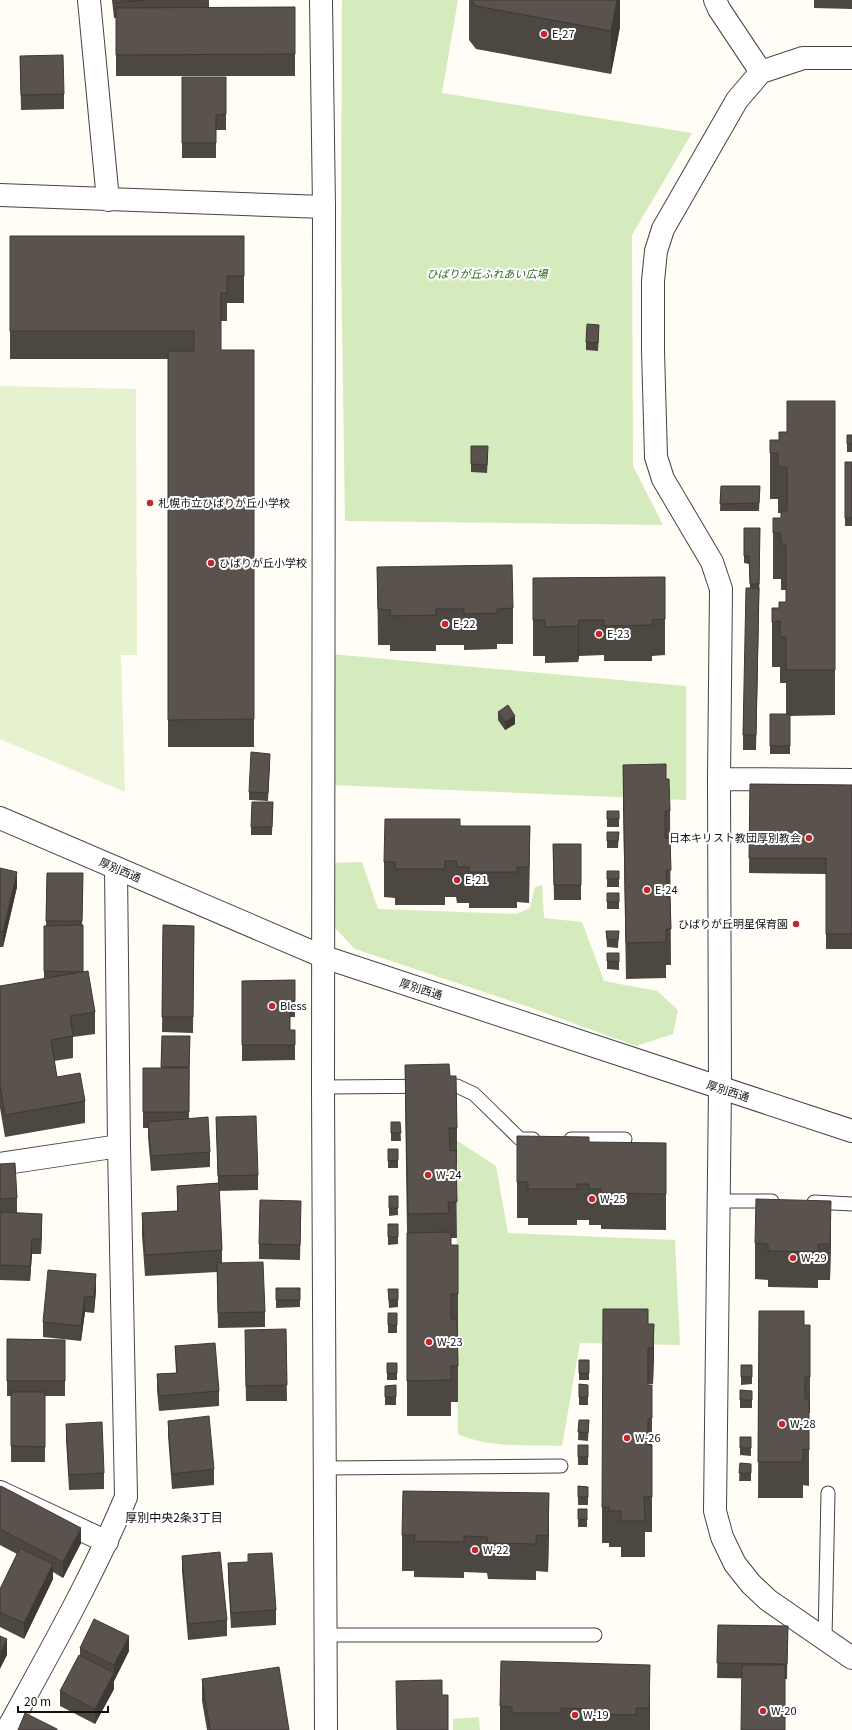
<svg xmlns="http://www.w3.org/2000/svg" width="852" height="1730" viewBox="0 0 852 1730" font-family="Georgia,'Noto Sans JP',serif">
	<rect width="100%" height="100%" fill="#fffdf5"/>
	<!-- green -->
	<path fill="#d5ebbd" d="M342,0h116l-16,93 250,40 -60,102 1,231 30,59 -318,-4 -4,-270z
		M331,654l355,32v114l-354,-15z
		M362,862l16,47 138,5 14,-6 5,-21 7,-2 2,33 38,4 22,59 53,10 21,19 -5,24 -37,12 -110,-40 -171,-57 -22,-23 -10,-63z
		M456,1140l40,26 12,67 167,7 5,105 -100,-2 -18,103c-32,-1 -75,2 -104,-12z
		M479,1717l1,13h-27v-11z"/>
	<!-- pitch -->
	<path fill="#e6f2cf" d="M0,386l136,3 1,266h-16l4,137 -125,-53z"/>
	<g fill="none" stroke-linecap="round" stroke-linejoin="round">
		<!-- service casing -->
		<g stroke="#444" stroke-width="15">
			<path id="service" d="M323,1087l134,-1 17,8 46,45h13
				M571,1139h54
				M718,1201h54
				M814,1202l38,2
				M325,1468l236,-2
				M325,1635h270
				M825,1639l3,-146"/>
		</g>
		<!-- minor casing -->
		<g stroke="#444" stroke-width="24">
			<path id="minor" d="M89,0l19,200
				M321,0l3,207 -1,880 3,643
				M715,0l4,9 42,63
				M852,58h-49l-42,14 -24,28 -74,129 -7,22 -3,30v70l3,106 7,22 49,83 9,27 -2,190 1,309 -5,423 7,26 13,27 16,20 17,16 84,58
				M0,195l324,12
				M719,779l133,1
				M0,1164l119,-18
				M0,1492l107,50
				M7,1730c42,-77 85,-152 119,-233l-7,-351 -3,-278"/>
		</g>
		<!-- tertiary casing -->
		<g stroke="#444" stroke-width="24">
			<path id="tertiary" d="M0,818l324,139 528,174"/>
		</g>
		<!-- service -->
		<use href="#service" stroke="#fff" stroke-width="13"/>
		<!-- minor -->
		<use href="#minor" stroke="#fff" stroke-width="22"/>
		<!-- tertiary -->
		<use href="#tertiary" stroke="#fff" stroke-width="22"/>
	</g>
	<!-- wall -->
	<path fill="#4d4742" d="M112,0h97v8l86,-1v69h-179v-58h-2z
		M469,0h151v27l-9,47 -135,-25 -7,-9z
		M814,0h38v9l-38,-1z
		M20,56l44,38v15l-43,1z
		M182,77h44v53h-10v28h-34z
		M10,236h234v67h-17v18h-6v29h33v397h-86v-388h-158z
		M599,333l-1,18 -12,-1v-8z
		M835,401v314l-45,1v38h-20v-40h16v-31h-6v-16h-8v-59h7l7,-6v-12h-5v-11h-8v-61h8v-5h-3v-14h-8v-59h9l8,-8z
		M847,435h5v17h-5z
		M471,446l17,8 -1,19 -16,-1z
		M845,462h7v64h-7z
		M721,486h39l-1,25h-39z
		M744,528h16l-1,75 -3,147h-13v-15l7,-147 -1,-24 -5,-1z
		M377,567l136,41v36h-16v5l-33,1v-5h-28v6h-46v-6h-12z
		M665,577v78l-13,1v5h-48v-6l-25,1 -1,6 -33,1v-7h-12v-78z
		M498,712l17,12 -10,6 -7,-10z
		M270,761l-2,40 -19,-1v-8z
		M623,765l43,14 4,32 1,154h-5v13l-40,1 -3,-178z
		M750,784l102,1v164h-26v-75l-77,-1z
		M273,802l-1,33h-21v-8z
		M607,811h12v16h-12z
		M460,826h70l-1,77 -12,-1v6h-48v-5h-12l-1,-6h-11v8h-50v-7l-11,-1v-35z
		M607,832h12l-1,16h-11z
		M553,844h28v56h-27z
		M0,868l17,19 -14,60h-3z
		M607,871h12v16h-12z
		M47,873l36,15 -1,38 1,46 12,40v22l-22,3v21l-19,3 3,16 28,24v22l-80,14 -5,-29v-122l44,-7v-53h2z
		M607,893h12v16h-12z
		M163,925l31,1 -1,107 -31,-1z
		M606,931h13l-1,17 -11,-1z
		M619,953v17l-12,-1v-8z
		M295,980v37h-5v13h5v30l-53,1v-80z
		M162,1036h28l-1,83 21,33v15l-59,4 -3,-34v-9h-5v-60h18z
		M405,1065l52,63v36h-1l1,74h-6v7h7v157h-7v14h-44v-183l-2,-132z
		M216,1117l42,58v15l-39,1 3,59v13l43,49v15l-47,1 -1,-56 -72,4 -3,-41v-22l35,-2v-25l41,-3z
		M391,1122h9l1,19h-10z
		M517,1136l72,6 77,37v51l-65,-1v-4h-12v-5h-12v5h-49v-7h-11z
		M388,1149h10v19h-10z
		M0,1164l17,34v15l25,16 -1,25h-9l-2,27 -30,-1z
		M389,1196h9v19l-9,1z
		M301,1217l-1,43 -41,-1v-15z
		M388,1224h10v20l-10,1z
		M831,1237l-1,43h-12v8l-50,-1v-7l-13,-1v-36z
		M276,1288h24v19l-24,1z
		M388,1289h10v18l-9,1z
		M96,1290l-2,23 -9,-1 -4,29 -38,-4v-15z
		M759,1311l45,14h6v88h-1v73l-6,-1v13h-45z
		M388,1313h9v20h-9z
		M648,1324h6l-1,60h-5v1h4v147h-7v25h-24v-10h-12v-4h-7v-36z
		M286,1329l1,72h-41l-1,-56z
		M7,1339l58,1v56h-20v66h-34v-66h-4z
		M175,1346l44,45v15l-60,5 -2,-21v-16l19,-1z
		M579,1360h10v20h-10z
		M387,1363h10v17h-10z
		M741,1365h11v19l-11,1z
		M579,1384l9,1v20h-9z
		M396,1385v20h-11v-19z
		M740,1390l12,1v17h-12z
		M579,1420h10l-1,21 -10,-1z
		M168,1421l46,48v16l-42,4 -4,-53z
		M66,1424l38,49v16l-35,1 -3,-51z
		M740,1437h11v19l-11,-1z
		M578,1445h10v20h-10z
		M740,1463l11,1v17h-12z
		M578,1486l10,1v18h-10z
		M0,1487l81,56 -18,35 -10,-6v7l-29,60 -24,-12v-38l17,-35 -17,-9z
		M578,1509h9v18h-9z
		M549,1529l-1,43 -12,-1v9l-48,-1 -1,-6 -23,-1v6l-50,-1v-6h-12v-36z
		M248,1554l28,56v15l-45,3 -3,-50v-15l20,-1z
		M182,1556l45,64v16l-39,4 -6,-69z
		M718,1625l70,1 -1,53 -70,-1z
		M80,1648l49,3 -15,30v-1v9l-19,35 -35,-18v-15l20,-35z
		M202,1679l87,51h-82l-5,-29z
		M650,1701v29h-150v-24z"/>
	<!-- shaded-wall -->
	<path fill="#3f3936" d="M617,0h3v27l-9,47v-43z
		M760,528l-1,75 -3,147 3,-162z
		M579,620v36l-1,6v-36z
		M515,716v8l-10,6v-8z
		M530,826l-1,77v-36z
		M17,872v15l-14,60v-15z
		M831,1201v36l-1,43v-36z
		M42,1214v15l-1,25v-15z
		M32,1239v15l-2,27v-15z
		M96,1274v16l-2,23v-16z
		M85,1296v16l-4,29v-15z
		M654,1324v36l-1,24v-36z
		M549,1493v36l-1,43v-36z
		M81,1528v15l-18,35v-16z
		M53,1564v15l-29,60v-16z
		M129,1636v15l-15,30v-16z
		M7,1639v16l-7,14v-15z
		M650,1665v36l-1,29v-22z
		M114,1673v16l-19,35v-15z"/>
	<!-- building -->
	<path fill="#5a524d" stroke="#3f3936" d="M113,0h32l-31,3z
		M471,0h146l-6,31 -135,-25z
		M295,7v47l-179,1v-47z
		M63,55l1,39 -43,1 -1,-39z
		M182,77h44v37l-10,1v28h-34z
		M10,236h234v40h-17v17h-6v57h33v369l-86,1v-369h26v-20h-184z
		M587,324l12,1 -1,18 -12,-1z
		M787,401h48v269h-49v-33h-6v-16l-8,1v-14h7v-6h7v-58h-5v-11h-8v-15h8v-7h6v-44h-9v-14h-8v-13h9v-8h8z
		M847,435h5v9h-5z
		M471,446h17l-1,19 -16,-1z
		M845,462h7v56h-7z
		M721,486h39l-1,17 -39,1z
		M744,528h16l-1,56h-9l-1,-28h-5z
		M512,565l1,43 -16,1v4l-33,1v-5h-28v6l-46,1 1,-6 -13,-1 -1,-42z
		M665,577v42l-13,1v5l-48,1v-6h-25l-1,6 -33,1v-7h-12v-42z
		M746,588h13l-3,147h-13z
		M508,705l7,11 -10,6 -7,-10z
		M770,714h20v32h-20z
		M251,752l19,2 -2,39 -19,-1z
		M666,764v15h3l1,32h-5v27h5l1,32h-5l1,28h3l1,31h-5v13l-40,1 -3,-178z
		M750,784l102,1v149h-26v-76h-77z
		M252,802h21l-1,25h-21z
		M607,811h12v8h-12z
		M385,819h75v7h70l-1,41h-12v5h-48v-5h-12l-1,-6h-11v8h-50l1,-7h-12z
		M607,832h12l-1,9h-11z
		M553,844h28v41h-27z
		M0,868l17,4 -14,60 -3,-1z
		M607,871h12v8h-12z
		M47,873h36l-1,48h-36z
		M607,893h12v9h-12z
		M83,925v47l-39,-1v-45z
		M163,925l31,1 -1,91h-31z
		M606,931h13l-1,9 -11,-1z
		M607,953h12v9l-12,-1z
		M88,971l7,41 -25,4 3,20 -22,4 6,37 23,-4 5,28 -80,14 -5,-29v-100z
		M295,980v21l-5,1v28h5v15h-53v-64z
		M162,1036h28l-1,31h-28z
		M449,1064l1,12h6l1,52h-8l1,23 6,-1 1,52h-9l1,11 -41,1 -3,-149z
		M143,1068h46v44h-46z
		M256,1116l2,59 -40,1 -2,-59z
		M208,1117l2,35 -59,4 -3,-34z
		M391,1122h9l1,11h-10z
		M517,1136l72,1v5l77,1v51l-65,-1v-4h-12v-5h-12v5h-49v-7h-11z
		M388,1149h10v11l-10,1z
		M15,1163l2,35 -17,1v-35z
		M219,1183l3,67 -77,5 -3,-42 36,-2 -1,-25z
		M389,1196h9v12h-9z
		M756,1199l75,2 -1,43h-12v8l-50,-1v-7l-13,-1z
		M260,1200l41,1 -1,44 -41,-1z
		M0,1212l42,2 -1,25h-9l-2,27 -30,-1z
		M388,1224h10v13h-10z
		M451,1232v13h7v49h-7v25h6l1,47h-7v14l-44,1v-148z
		M263,1262l2,50 -47,1 -1,-50z
		M48,1270l48,4 -2,23 -9,-1 -4,30 -38,-4z
		M276,1288h24v12h-24z
		M388,1289h10v11h-9z
		M603,1309h45v15h6l-1,24h-5v37h4v33l-4,1v26h4v52l-8,-1 1,25h-24v-10h-12v-4h-7z
		M759,1311h45v14h6v52h-5v22l4,1v50l-6,-1v13h-45z
		M388,1313h9v12h-9z
		M286,1329l1,56 -41,1 -1,-56z
		M7,1339l58,1v41h-58z
		M215,1343l4,48 -60,5 -2,-22 20,-1 -2,-27z
		M579,1360h10v13h-10z
		M387,1363h10v10h-10z
		M741,1365h11v12h-11z
		M579,1384l9,1v12h-9z
		M396,1385v12h-11v-11z
		M740,1390l12,1v9h-12z
		M11,1392h34v55l-34,-1z
		M209,1416l5,53 -42,5 -4,-53z
		M579,1420h10l-1,13 -10,-1z
		M102,1422l2,51 -35,2 -3,-51z
		M740,1437h11v11h-11z
		M578,1445h10v12h-10z
		M740,1463l11,1v9h-12z
		M1,1486l80,42 -18,34 -63,-33v-42z
		M578,1486l10,1v10h-10z
		M403,1491l146,2 -1,43 -12,-1v9l-48,-1 -1,-6 -23,-1v6l-50,-1 1,-6h-13z
		M578,1509h9v11l-9,-1z
		M20,1548l33,16 -29,59 -24,-11v-23z
		M220,1552l7,68 -39,4 -6,-68z
		M272,1553l4,57 -45,3 -3,-50 20,-1v-8z
		M94,1619l35,17 -15,29 -34,-17z
		M718,1625l70,1 -1,38 -70,-1z
		M0,1636l7,3 -7,15z
		M79,1655l35,18 -19,36 -35,-18z
		M501,1661l149,4 -1,43h-13v7l-49,-1 1,-5 -27,-1v5h-49v-6l-12,-1z
		M742,1665h43v65h-44z
		M279,1667l10,63h-79l-8,-51z
		M442,1680v15h6v35h-51l-1,-49z
		M25,1713l32,16v1h-39z"/>
	<!-- markers -->
	<g fill="#c4262e" stroke="#fff" stroke-width="1.5">
		<circle cx="544" cy="34" r="4"/>
		<circle cx="150" cy="503" r="4"/>
		<circle cx="211" cy="563" r="4"/>
		<circle cx="445" cy="624" r="4"/>
		<circle cx="599" cy="634" r="4"/>
		<circle cx="809" cy="838" r="4"/>
		<circle cx="457" cy="880" r="4"/>
		<circle cx="647" cy="890" r="4"/>
		<circle cx="796" cy="924" r="4"/>
		<circle cx="272" cy="1006" r="4"/>
		<circle cx="428" cy="1175" r="4"/>
		<circle cx="592" cy="1199" r="4"/>
		<circle cx="793" cy="1258" r="4"/>
		<circle cx="429" cy="1342" r="4"/>
		<circle cx="782" cy="1424" r="4"/>
		<circle cx="627" cy="1438" r="4"/>
		<circle cx="475" cy="1550" r="4"/>
		<circle cx="763" cy="1711" r="4"/>
		<circle cx="575" cy="1715" r="4"/>
	</g>
	<g text-anchor="middle" stroke-width="4" stroke-linejoin="round" paint-order="stroke">
		<!-- poi labels -->
		<g font-size="11" fill="#111" stroke="#fff" text-anchor="start">
			<text x="552" y="38">E-27</text>
			<text x="158" y="507">札幌市立ひばりが丘小学校</text>
			<text x="219" y="567">ひばりが丘小学校</text>
			<text x="453" y="628">E-22</text>
			<text x="607" y="638">E-23</text>
			<text x="801" y="842" text-anchor="end">日本キリスト教団厚別教会</text>
			<text x="465" y="884">E-21</text>
			<text x="655" y="894">E-24</text>
			<text x="788" y="928" text-anchor="end">ひばりが丘明星保育園</text>
			<text x="280" y="1010">Bless</text>
			<text x="436" y="1179">W-24</text>
			<text x="600" y="1203">W-25</text>
			<text x="801" y="1262">W-29</text>
			<text x="437" y="1346">W-23</text>
			<text x="790" y="1428">W-28</text>
			<text x="635" y="1442">W-26</text>
			<text x="483" y="1554">W-22</text>
			<text x="771" y="1715">W-20</text>
			<text x="583" y="1719">W-19</text>
		</g>
		<!-- park labels -->
		<g font-size="11" font-style="italic" fill="#2f6b1f" stroke="#fff">
			<text x="487" y="278">ひばりが丘ふれあい広場</text>
		</g>
		<!-- street labels -->
		<g font-size="11" fill="#111" stroke="#fff">
			<text transform="translate(120 870) rotate(23)" y="4">厚別西通</text>
			<text transform="translate(421 989) rotate(18)" y="4">厚別西通</text>
			<text transform="translate(728 1091) rotate(18)" y="4">厚別西通</text>
		</g>
		<!-- neighbourhood labels -->
		<g font-size="12" fill="#111" stroke="#fff">
			<text x="174" y="1522">厚別中央2条3丁目</text>
		</g>
	</g>
	<!-- scale -->
	<path d="M18 1706v6h90v-6" fill="none" stroke="#111111" stroke-width="2"/>
	<text x="24" y="1706" font-size="12" fill="#111111" stroke="#ffffff" stroke-width="3" paint-order="stroke">20 m</text>
</svg>
